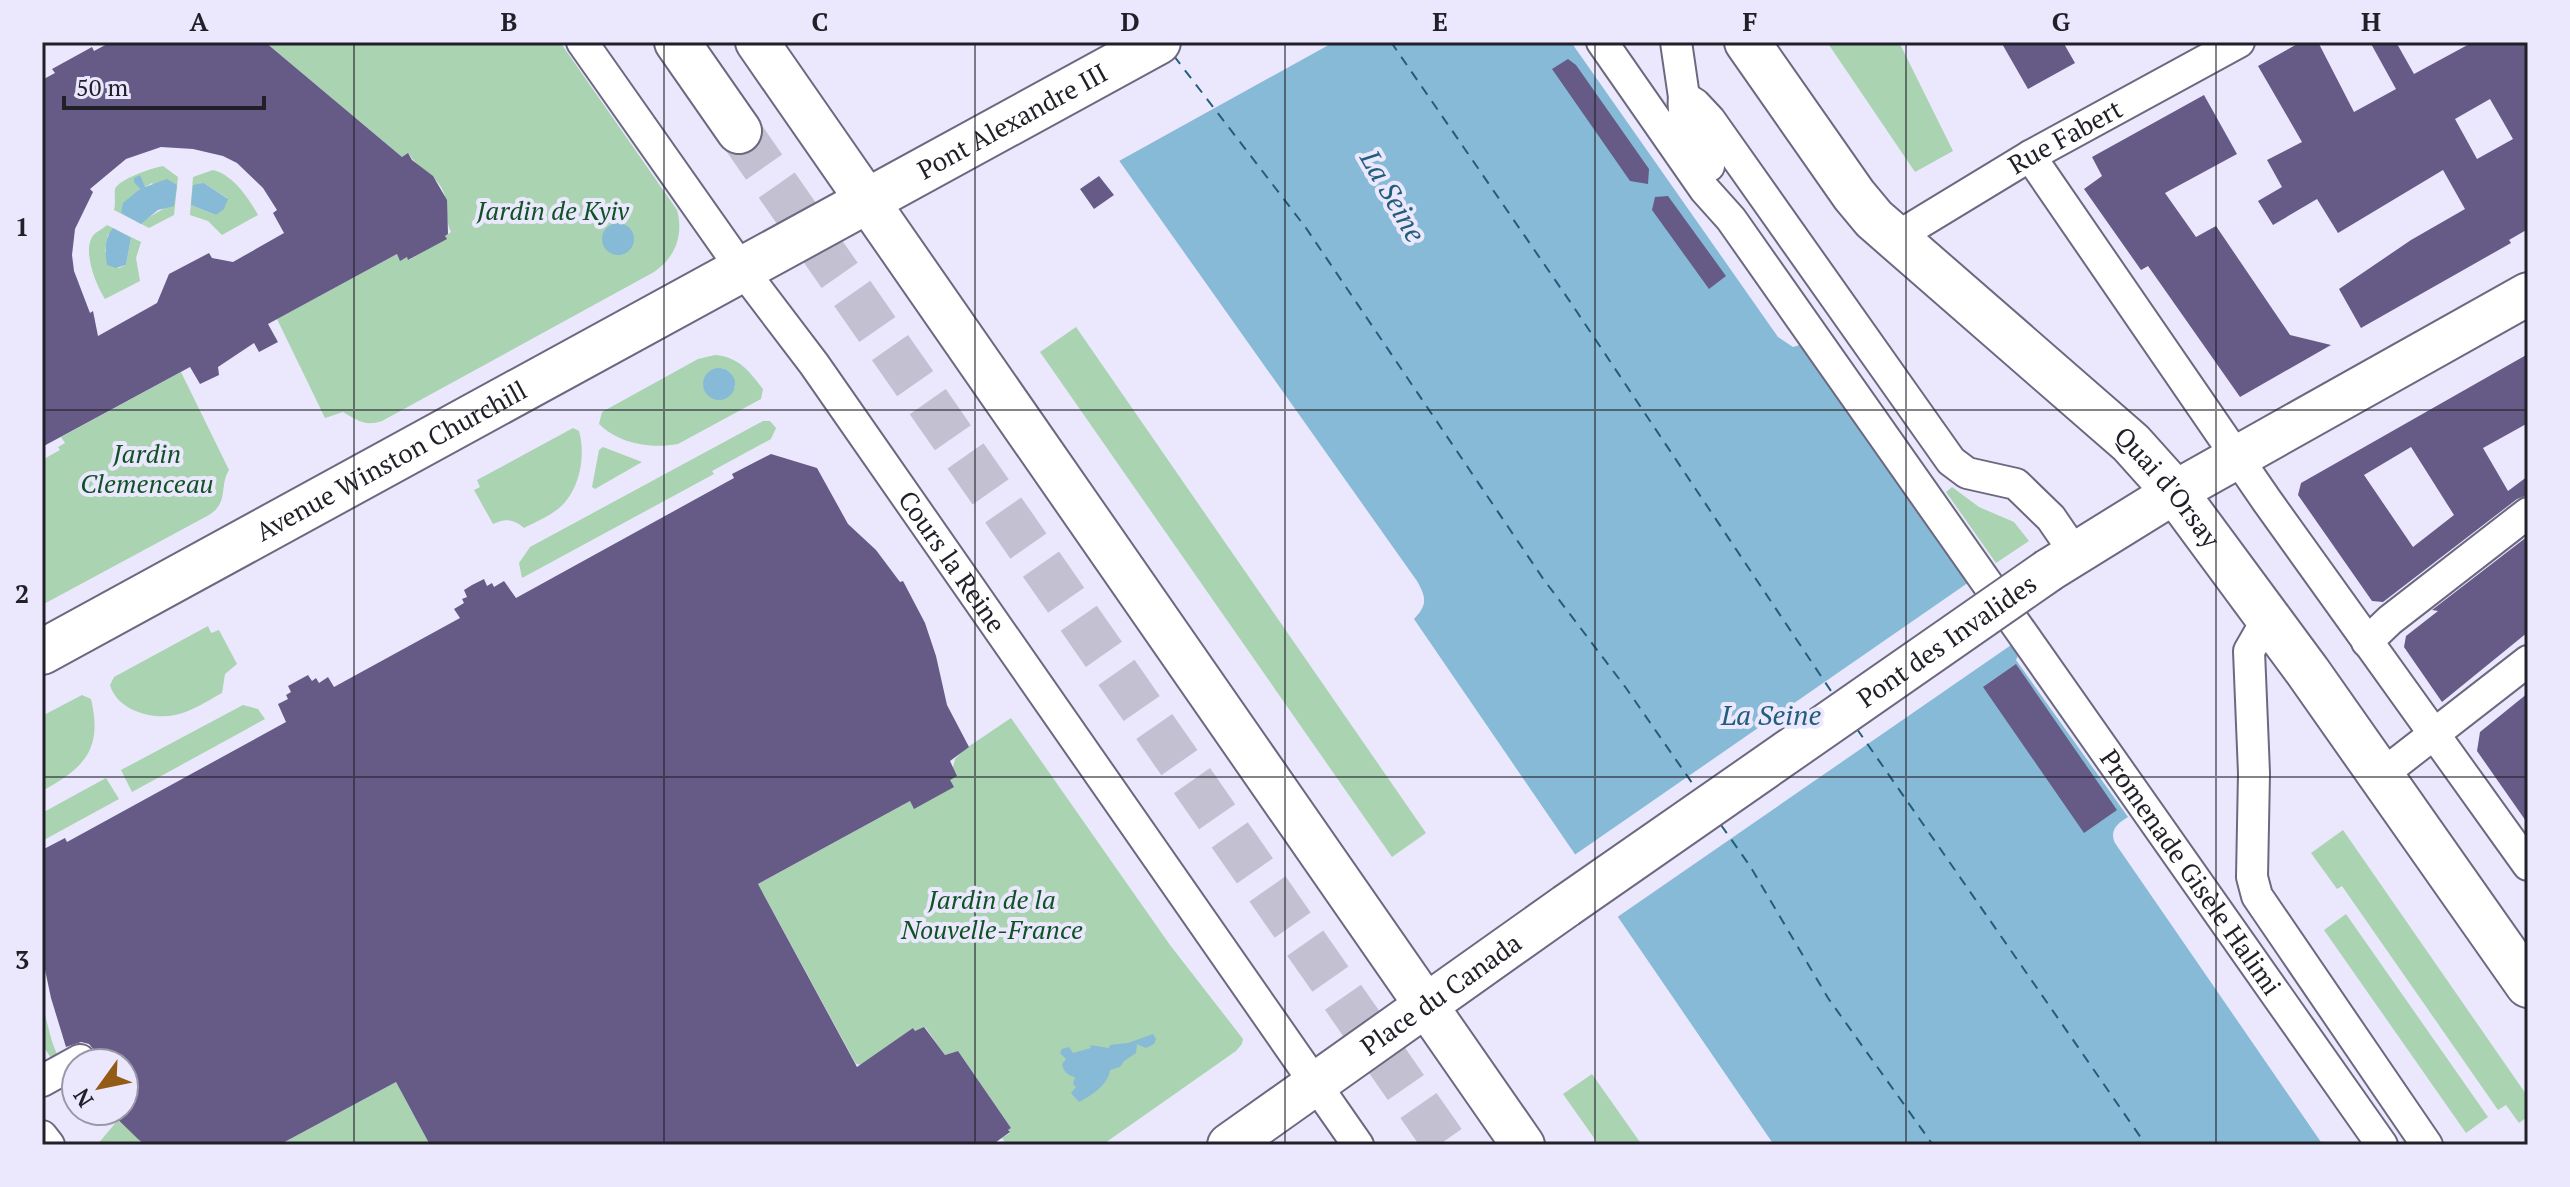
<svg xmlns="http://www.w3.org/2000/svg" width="2570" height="1187" viewBox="0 0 2570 1187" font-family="'PT Serif',serif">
	<rect width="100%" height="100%" fill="#ebe8fd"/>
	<!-- green -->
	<path fill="#a9d3b1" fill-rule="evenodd" d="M265,42h295l117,168c7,25 -2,48 -23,62l-272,149c-17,6 -25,-1 -39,-9l-18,6 -48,-99 120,-65 3,6 7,-3 2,3 37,-22 -1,-2 6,-4c-7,-14 -1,-30 -10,-45 -8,-14 -25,-20 -32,-33l-7,3z
		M1827,42h72l54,109 -38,21z
		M163,166l15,11 -4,38 -25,13 -35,-18c2,-7 0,-15 1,-21 4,-10 37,-21 48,-23zM152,183l16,23 -25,15 -4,-35 4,-2 2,3z
		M213,170c19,4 36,28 45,45l-36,20 -14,-14 -18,-6 3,-38zM204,183l23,15 -2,8 -9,9 -25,-10z
		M107,225l34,17 -5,16 4,23 -35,18c-9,-14 -22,-46 -13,-62 3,-5 11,-8 15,-12zM108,234l23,4 -5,27 -7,3 -8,-3 -6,-14z
		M1076,327l350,506 -34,24 -352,-505z
		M715,355c24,2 34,16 48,34l-2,10 -83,45c-26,5 -59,0 -79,-20l3,-12 96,-53zM722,368l9,5 4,15 -32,-2 2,-9z
		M181,372l48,98c-10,16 0,33 -20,45l-167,90v-145l18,-10 -2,-3 7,-4 -4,-6z
		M763,421h7l6,7 -5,11 -59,32 2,3 -192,104 -3,-15 11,-16z
		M573,428l6,3c7,25 1,60 -21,78 -10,8 -23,13 -34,19 -10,-9 -19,-10 -31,-4l-19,-34 6,-3 -3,-7z
		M603,447l39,15 -47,27 -3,-2 7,-37z
		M1952,487l27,20 35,15 15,19 -33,22 -50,-71z
		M208,626l3,7 8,-3 18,34 -12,10 -3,19c-15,8 -31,19 -47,22 -24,5 -58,-5 -65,-30l4,-8z
		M82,695l9,4c12,51 -7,69 -49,92v-75z
		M243,705l15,4 7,10 -133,73 -11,-22z
		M1011,718l159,227 73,94 -1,5 -6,7 -134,94h-95l-5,-7 8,-5 -2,-3 3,-2 -53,-77 -13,4 -20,-28 -10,4 -2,-3 -51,37 -6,-1 -98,-180 152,-83 4,7 36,-28 5,-21 10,-10z
		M106,778l13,21 -77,42v-28z
		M2343,830l185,267 -1,20 -8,6 -13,-18 -8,5 -156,-224 -5,3 -26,-36z
		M2346,914l142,203 -22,16 -142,-203z
		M42,1004c6,19 8,37 17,54l-5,4 -9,-13 -3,3 7,13 -7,3z
		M1592,1074l50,71h-43l-36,-51z
		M396,1082l34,63h-151z
		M118,1120l27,25h-48z"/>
	<!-- water -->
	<path fill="#87bad6" d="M1035,42h536l207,295 15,10 10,-3 215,312 -2,4 112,157c-10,6 -19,13 -13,26l208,302h-549l-360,-526c14,-14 12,-22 3,-38z
		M140,175l5,12 22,-8 10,6 -3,21 -16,4 -17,14 -20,-11 2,-10 17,-14 -6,-7v-4z
		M204,183l24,16 -4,10 -8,6 -25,-10 2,-20z
		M602 239a16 16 0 1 1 32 0a16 16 0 1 1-32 0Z
		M113,228l18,10 -5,27 -10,3 -9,-3c-2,-12 -3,-27 6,-37z
		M703 384a16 16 0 1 1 32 0a16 16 0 1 1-32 0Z
		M1153,1034l3,5 -2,5 -8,4 -9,-4 -1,9 -12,8 -4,6 -10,3c-2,15 -18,25 -31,32l-8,-9 5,-6 -3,-3 2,-7c-8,-2 -11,-5 -13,-13l4,-5 -6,-6 2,-4 7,-2 4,6 18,-5 -1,-3 19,3 1,-3 18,-2z"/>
	<!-- pier -->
	<path fill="#ebe8fd" d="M1031,42h303l-215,119 6,10 -4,2z
		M1972,580l42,63 -398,275 -43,-62z"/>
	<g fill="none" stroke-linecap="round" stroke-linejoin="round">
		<!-- ferry -->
		<path stroke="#225e7c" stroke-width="2" stroke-dasharray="10 8" stroke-linecap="butt" d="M1391,42l182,264 260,388
			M1174,56l132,172 238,352 82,108 71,102
			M1857,729l289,416
			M1721,825l29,41 78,132 105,147"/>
	</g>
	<!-- building -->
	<path fill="#655b86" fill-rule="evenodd" d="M111,42h154l137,115 6,-4 4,7 21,16 14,24 1,34 -3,2 2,3 -39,21 -1,-3 -7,4 -3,-7 -129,70 10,18 -19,10 -5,-9 -36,24 1,8 -19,9 -10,-17 -148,80v-367l13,-7 -3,-4 40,-22 2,4zM161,147l32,2 30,7 14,7 26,25 14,22 -4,3 11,20 -51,29 -21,-4 -3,-5 -40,21 -12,29 -59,33 -5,-25 -3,2 -16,-42 -2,-16 3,-26 18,-37 -3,-3 36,-30z
		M2001,42h62l12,21 -47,26z
		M2301,42h17l36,70 42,-23 -26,-47h26l18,32 59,-32h55v187l-19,11 2,3 -150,85 -22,-39 72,-49 54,-31 -22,-39 -105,63 -21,-34 -44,26 -15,-24 24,-14 -15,-27 35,-18 -44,-76zM2490,99l23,40 -36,20 -22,-40z
		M1568,59l8,6 73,104 -1,15 -18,-3 -78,-112z
		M2204,95l33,59 -72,39 31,44 20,-11 74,109 41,10 -91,52 -92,-131 -7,4 -57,-81 18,-13 -10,-19z
		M1099,176l15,19 -20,14 -14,-20z
		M1668,196l58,80 -17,13 -57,-79 3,-13z
		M2528,354v69l-45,25 25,43 20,-15v19l-11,4 -134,103 -11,-1 -74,-106 3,-12zM2411,447l43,68 -41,32 -49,-72z
		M771,454l46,14 31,56 28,26 24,32 3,-1 22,42 11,33 11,49 22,42 -19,14 7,15 -7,4 4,7 -40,22 -4,-8 -152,83 99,183 56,-39 2,3 9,-4 21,28 13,-4 53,77 -3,2 2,2 -18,13h-562l-34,-63 -117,63h-134l-7,-6 -29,-28h15v-48h-27l-2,-12 -6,-7 -8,-2 -15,5 -15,-49 -7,-33 -2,-115 23,-12 2,4 219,-120 -8,-18 10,-5 -2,-4 5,-3 -3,-6 20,-11 4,6 4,-3 3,5 9,-6 6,10 126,-69 -6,-9 10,-6 -2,-4 5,-2 -3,-7 8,-5 12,-6 3,7 5,-3 2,4 10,-6 12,17 218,-120 -2,-4z
		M2528,536v96l-86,70 -38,-55 2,-11 32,-25 -6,-1z
		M2016,664l101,146 -33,23 -101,-146z
		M2528,693v131l-51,-73 3,-19z"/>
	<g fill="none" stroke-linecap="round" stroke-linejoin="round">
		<!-- primary-tunnel -->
		<path stroke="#c3c0d2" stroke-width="44" stroke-dasharray="44 22" stroke-linecap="butt" d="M739,131l707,1014"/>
		<!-- street casing -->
		<g stroke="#6c687f" stroke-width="34">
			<g id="street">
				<path id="s1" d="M582,42l159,226 73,96 544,781"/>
				<path id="s2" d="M1602,42l103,148 26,29 651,926"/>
				<path d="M1676,42l8,55"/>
				<path d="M2030,156l237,345 261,364"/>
				<path d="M1709,166c-14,-21 -28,-43 -25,-69l11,7 15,16 241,341 16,12 49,11 35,34 24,35"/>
				<path id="s3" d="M1895,238l135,-82 209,-114"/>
				<path d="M2268,618l-19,33 5,122 -2,104 5,19 170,249"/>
				<path d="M2367,642l23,-22 138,-107"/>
				<path d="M2380,776l148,-115"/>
				<path d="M42,1081l38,-21"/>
				<path d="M42,1136l7,9"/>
			</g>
		</g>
		<!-- secondary casing -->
		<g stroke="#6c687f" stroke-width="46">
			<g id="secondary">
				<path d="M757,42l766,1103"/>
				<path d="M2049,570l126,-78 353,-198"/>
				<path id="s4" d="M1229,1145l337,-239"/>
			</g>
		</g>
		<!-- primary casing -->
		<g stroke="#6c687f" stroke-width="48">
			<g id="primary">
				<path d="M677,42l62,89"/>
				<path id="s5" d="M1747,42l107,153 20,24 257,224 44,49 133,180 220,313"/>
				<path id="s6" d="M42,652l1116,-610"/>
			</g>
		</g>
		<!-- street -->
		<use href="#street" stroke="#fff" stroke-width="30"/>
		<!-- secondary -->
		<use href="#secondary" stroke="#fff" stroke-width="42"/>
		<!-- primary -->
		<use href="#primary" stroke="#fff" stroke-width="44"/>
		<!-- secondary-bridge casing -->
		<g stroke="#6c687f" stroke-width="46" stroke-linecap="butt">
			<g id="secondary-bridge">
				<path id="s7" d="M1566,906l483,-336"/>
			</g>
		</g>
		<!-- secondary-bridge -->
		<use href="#secondary-bridge" stroke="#fff" stroke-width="42"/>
	</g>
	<!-- grid -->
	<path fill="none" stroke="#211f28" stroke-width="2" stroke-opacity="0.55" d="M354,42v1103M664,42v1103M975,42v1103M1285,42v1103M1595,42v1103M1906,42v1103M2216,42v1103M42,410h2486M42,777h2486"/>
	<g text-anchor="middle" stroke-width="8" stroke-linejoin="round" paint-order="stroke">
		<!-- street labels -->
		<g font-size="26" fill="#211f28" stroke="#ebe8fd">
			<text dy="9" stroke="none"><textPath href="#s6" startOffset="1106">Pont Alexandre III</textPath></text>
			<text dy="9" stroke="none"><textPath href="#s3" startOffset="198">Rue Fabert</textPath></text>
			<text dy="9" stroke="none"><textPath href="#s6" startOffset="398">Avenue Winston Churchill</textPath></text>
			<text dy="9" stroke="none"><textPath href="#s5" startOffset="616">Quai d'Orsay</textPath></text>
			<text dy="9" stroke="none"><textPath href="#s1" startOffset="638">Cours la Reine</textPath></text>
			<text dy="9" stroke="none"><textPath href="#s7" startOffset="464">Pont des Invalides</textPath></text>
			<text dy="9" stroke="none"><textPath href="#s2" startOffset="1018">Promenade Gisèle Halimi</textPath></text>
			<text dy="9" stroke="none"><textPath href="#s4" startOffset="260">Place du Canada</textPath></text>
		</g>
		<!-- park labels -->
		<g font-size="26" font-style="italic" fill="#105226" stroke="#ebe8fd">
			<text x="553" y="220">Jardin de Kyiv</text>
			<text x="147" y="463">Jardin<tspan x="147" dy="30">Clemenceau</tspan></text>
			<text x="992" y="909">Jardin de la<tspan x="992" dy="30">Nouvelle-France</tspan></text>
		</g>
		<!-- water labels -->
		<g font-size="28" font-style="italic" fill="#225e7c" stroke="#ebe8fd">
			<text transform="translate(1393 196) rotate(60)" y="10">La Seine</text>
			<text x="1771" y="725">La Seine</text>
		</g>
	</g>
	<!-- border -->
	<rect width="2570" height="1187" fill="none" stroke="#ebe8fd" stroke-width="88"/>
	<!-- north arrow -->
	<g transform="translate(100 1087) rotate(237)"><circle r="38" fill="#ebe8fd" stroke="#9a98a8" stroke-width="2"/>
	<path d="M0-6L14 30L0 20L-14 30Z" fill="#945b16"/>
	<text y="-12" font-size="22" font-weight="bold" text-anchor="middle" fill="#211f28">N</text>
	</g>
	<!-- scale -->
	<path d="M64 96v12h200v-12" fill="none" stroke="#211f28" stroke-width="4"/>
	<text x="76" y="96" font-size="24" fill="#211f28" stroke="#ebe8fd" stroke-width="6" paint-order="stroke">50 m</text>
	<rect x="44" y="44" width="2482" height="1099" fill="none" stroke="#211f28" stroke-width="3"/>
	<g font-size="26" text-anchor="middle" font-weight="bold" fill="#211f28">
		<text x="199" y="31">A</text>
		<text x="509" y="31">B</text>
		<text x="820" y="31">C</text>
		<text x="1130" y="31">D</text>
		<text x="1440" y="31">E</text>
		<text x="1750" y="31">F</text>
		<text x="2061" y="31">G</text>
		<text x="2371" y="31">H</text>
		<text x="22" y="236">1</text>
		<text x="22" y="603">2</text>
		<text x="22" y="969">3</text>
	</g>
</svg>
